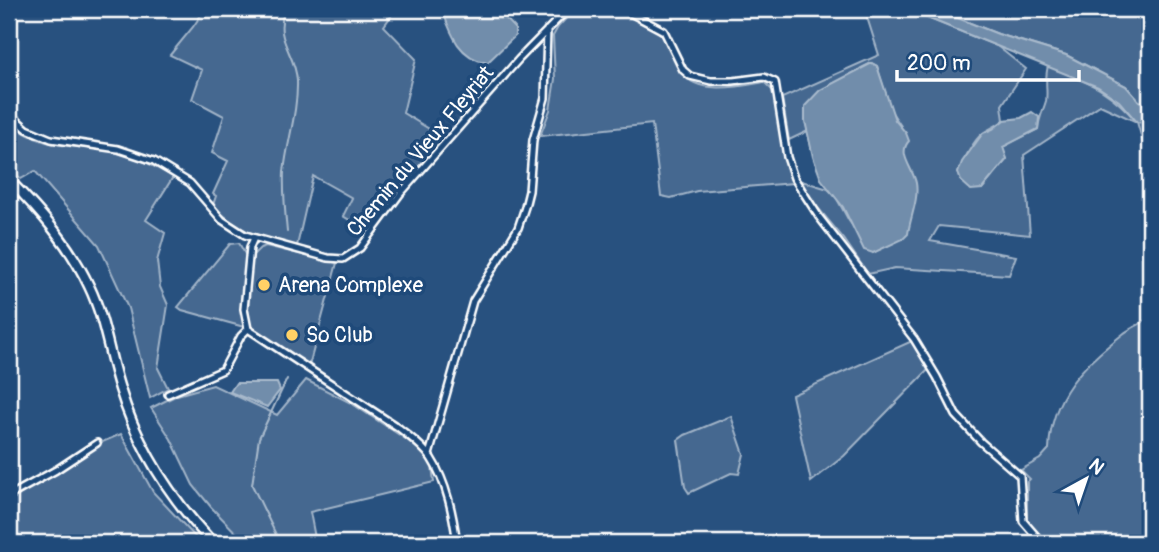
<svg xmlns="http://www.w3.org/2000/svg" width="1159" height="552" viewBox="0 0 1159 552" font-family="Pangolin,sans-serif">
	<rect width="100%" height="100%" fill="#28517f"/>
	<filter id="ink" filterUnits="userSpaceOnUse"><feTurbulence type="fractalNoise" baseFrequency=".0143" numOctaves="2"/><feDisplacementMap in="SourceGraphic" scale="14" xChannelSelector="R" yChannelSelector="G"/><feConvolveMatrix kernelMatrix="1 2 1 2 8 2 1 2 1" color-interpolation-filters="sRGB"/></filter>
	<g filter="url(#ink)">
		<!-- green -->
		<path fill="#446890" stroke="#a2b4c8" stroke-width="2" d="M205,9h191l-12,17 32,33 -13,54 41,25 -53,60 -23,33 -25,-15 9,-18 -39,-22 -16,70c-36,-9 -59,-13 -84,-41l3,-9 -3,-2 15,-33 -16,-8 12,-37 -32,-17 10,-29 -32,-15 23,-28z
			M575,9h19l4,6 20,-6c15,8 36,16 46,29 8,10 11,23 18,34 14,24 60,14 82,10l9,9 12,71 8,21 -96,8 -26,7 -10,-2 -9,-72 -112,12 10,-26 5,-31 -2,-43 5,-9z
			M867,9h38l92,37 29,23 -24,36 2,15c-7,6 -14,8 -21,13 -9,6 -21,30 -25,40l24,16 25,-30 -5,-12 36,-18c1,-11 5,-18 8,-28 2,-10 -2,-21 2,-35 40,17 59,21 89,56l13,1v43l-13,-44 -37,-17 -76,50 6,80 -91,-9 -9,15 86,15 -7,19 -114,-7 -27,6 -24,-35 -35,-42 -7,-16 26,8 8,8 13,24 24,32c14,-9 33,-10 36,-29l-8,-98 -10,-15 -14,-45 -6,-3 -10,5 -56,53 3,10 -19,9 -7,-42 97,-43 -14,-44z
			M935,9h215v98l-11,-6 -13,-15 -60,-31 -68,-21z
			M9,121c34,31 67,23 109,31 20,4 37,15 55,25l-27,43 19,13 -8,28 3,26 8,18 -10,63 10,20 -18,10 -22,-90 -29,-63 -64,-74 -14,8 -12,-13z
			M239,243l6,11h9l6,-6 6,-2 71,17 -28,103 -54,-36 -73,-20 -4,-3 52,-63z
			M1150,316v227h-102l-21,-23v-38l3,-3 -9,-9 19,-11 9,-10c2,-53 34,-84 74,-115 9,-7 20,-10 27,-18z
			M912,341l17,28 -85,87 -33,26 -19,-87z
			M306,380l45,23 56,37 16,13 9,13 2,16 -124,30 6,31h-70l-35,-36 -18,-22 -22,-46 -20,-31 26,-13 36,-10 64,30z
			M731,416l13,38 -5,20 -8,-1 -42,20 -4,-6 -7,-47 7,-5z
			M121,434l32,58 48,51h-192v-41l91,-59z"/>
		<!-- water -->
		<path fill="#718dab" stroke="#aabbcd" stroke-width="2" d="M442,9h55l18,19v8l-28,27c-29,-6 -36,-29 -45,-54z
			M905,9h30l63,25 68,21 60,31 13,15 11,6v16l-13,-1 -18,-21 -21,-14z
			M872,63l5,3 18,54 11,13 3,8c-12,13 4,27 7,42 3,16 -6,35 -8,51l-5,5 -30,14 -9,-3 -21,-43 -22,-28 -8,-22 -8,-36v-15l15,-16z
			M1032,112l7,5 -1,12 -35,18 4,12 -25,30 -11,1 -10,-9 -3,-8 4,-11 21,-29 10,-4 11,-9 17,-2z
			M236,383h41l3,7 -13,17 -37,-15z"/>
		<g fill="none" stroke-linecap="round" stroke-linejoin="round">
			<!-- stream -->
			<path stroke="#aabbcd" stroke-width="2" d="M285,9c-12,31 11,44 12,72 1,30 -10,61 -13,91 -1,20 1,40 3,60
				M280,543l-28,-58 7,-47 28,-59"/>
			<!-- street casing -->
			<g stroke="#fff" stroke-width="10">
				<path id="street" d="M623,9l41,22 19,39 7,6 21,5h22l31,-4 11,5 12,75 7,21 25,39 95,122 23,38 19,38 25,27 39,34 3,45 19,22
					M9,113l18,16 24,10 67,10 36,12 36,22 32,37 23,15 83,23 15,1 17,-11 40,-54 119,-135 49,-50
					M254,238l-4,9 -6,62 4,20 151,99c11,9 24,18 32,30 16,25 22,57 26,85
					M168,394l55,-24 18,-34 7,-7
					M429,455l44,-154 45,-73 7,-21 4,-16 4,-51 12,-42 2,-68
					M9,496l47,-26 41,-27"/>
			</g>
			<!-- primary casing -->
			<g stroke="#fff" stroke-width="13">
				<path id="primary" d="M9,180c32,32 61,65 80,106 16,33 20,69 31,103 18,59 51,110 93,154"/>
			</g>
			<!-- street -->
			<use href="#street" stroke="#1f4a7a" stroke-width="5"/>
			<!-- primary -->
			<use href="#primary" stroke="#1f4a7a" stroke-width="8"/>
		</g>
	</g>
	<!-- markers -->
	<g fill="#ffd166" stroke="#1f4a7a" stroke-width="2.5">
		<circle cx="264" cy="285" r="7"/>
		<circle cx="292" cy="335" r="7"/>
	</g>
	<g text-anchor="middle" stroke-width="7" stroke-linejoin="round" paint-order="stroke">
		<!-- street labels -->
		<g font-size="21" fill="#fff" stroke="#1f4a7a">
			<text transform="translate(420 151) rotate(-50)" y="7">Chemin du Vieux Fleyriat</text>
		</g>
		<!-- poi labels -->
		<g font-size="21" fill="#fff" stroke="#1f4a7a" text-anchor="start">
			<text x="278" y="292">Arena Complexe</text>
			<text x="306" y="342">So Club</text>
		</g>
	</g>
	<!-- margin -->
	<rect width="1159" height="552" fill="none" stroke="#1f4a7a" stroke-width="35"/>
	<rect x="18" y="18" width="1124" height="517" fill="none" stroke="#fff" stroke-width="2.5" filter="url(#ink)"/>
	<!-- north arrow -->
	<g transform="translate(1086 479) rotate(40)" stroke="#1f4a7a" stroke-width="5" paint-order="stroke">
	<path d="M0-5L12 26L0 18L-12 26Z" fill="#ffffff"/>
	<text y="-10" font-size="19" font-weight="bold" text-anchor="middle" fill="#ffffff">N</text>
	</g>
	<!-- scale -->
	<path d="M897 70v10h182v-10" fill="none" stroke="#ffffff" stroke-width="3.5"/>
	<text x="907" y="70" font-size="21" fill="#ffffff" stroke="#1f4a7a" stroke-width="5" paint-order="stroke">200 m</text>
</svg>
